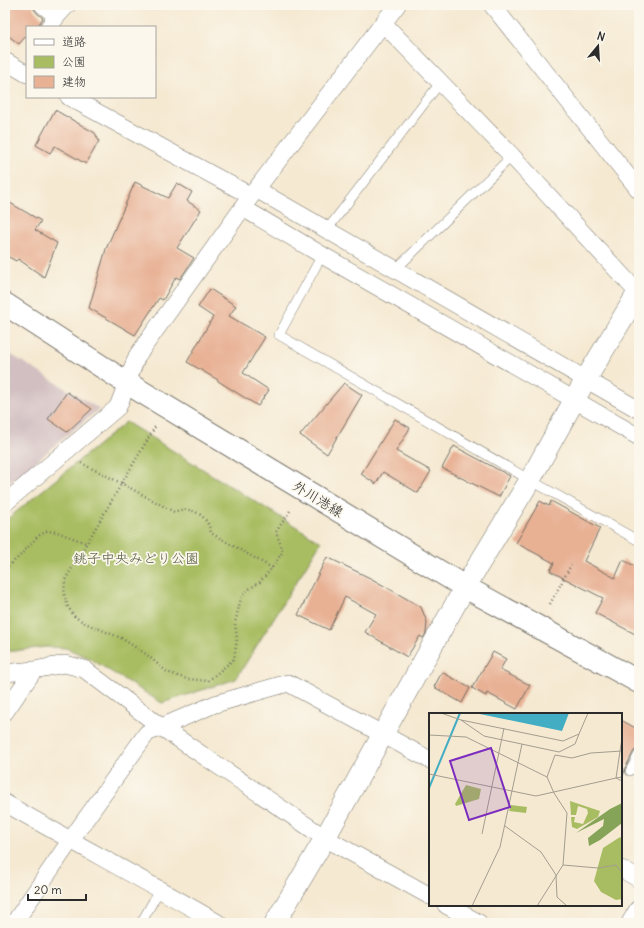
<svg xmlns="http://www.w3.org/2000/svg" width="644" height="928" viewBox="0 0 644 928" font-family="Delius,'Klee One',sans-serif">
	<rect width="100%" height="100%" fill="#fbf7ec"/>
	<filter id="ink" filterUnits="userSpaceOnUse"><feTurbulence type="fractalNoise" baseFrequency=".025" numOctaves="2"/><feDisplacementMap in="SourceGraphic" scale="8" xChannelSelector="R" yChannelSelector="G"/><feConvolveMatrix kernelMatrix="1 2 1 2 8 2 1 2 1" color-interpolation-filters="sRGB"/></filter>
	<filter id="wash" filterUnits="userSpaceOnUse"><feTurbulence type="fractalNoise" baseFrequency=".012" numOctaves="4" result="noise"/><feDisplacementMap in="SourceGraphic" scale="16" xChannelSelector="R" yChannelSelector="G"/><feGaussianBlur stdDeviation="0.9" result="paint"/><feColorMatrix in="noise" values="0 0 0 0 0 0 0 0 0 0 0 0 0 0 0 0 0 1.4 0 .05"/><feComposite in="paint" operator="in"/></filter>
	<g filter="url(#wash)">
		<rect width="100%" height="100%" fill="#f5e9d2"/>
		<!-- industrial -->
		<path fill="#d2bfc1" d="M5,351l94,58 -94,78z"/>
		<!-- green -->
		<path fill="#a8bd62" stroke="#6a7446" d="M126,422l195,120 -85,137 -74,24 -73,-45 -23,-10 -20,-1 -41,5v-131z"/>
		<g id="blocks">
			<!-- building -->
			<path fill="#e8b194" d="M5,5h28l1,4 3,4 6,5 -6,9h-10v8l-8,9 -14,-11z
				M55,110l40,23 4,8 -13,23 -31,-18 -5,7 -14,-8z
				M135,182l33,16 9,-15 15,9 -5,9 14,9 -24,38 17,10 -14,21 -4,-2 -13,23 -4,-2 -24,37 -46,-27 17,-59z
				M5,200l36,21 -6,9 22,13 -13,34 -26,-18 -2,2 -11,-6z
				M210,289l26,17 -7,10 36,21 -22,36 26,17 -11,16 -40,-25v-1l-31,-18 26,-45 -15,-10z
				M344,383l18,12 -35,59 -27,-19z
				M67,392l25,17 -25,23 -19,-13z
				M395,419l15,9 -14,23 35,20 -13,22 -35,-21 -7,12 -15,-10z
				M454,446l56,30 -11,21 -57,-29z
				M540,501l9,5 2,-5 49,27 -16,33 31,17 8,-18 16,8v68l-44,-23 8,-15 -53,-27 4,-8 -38,-20z
				M327,557l45,22 49,28 6,15 -1,11 -3,5 -3,-2 -13,21 -42,-25 11,-18 -31,-17 -16,33 -31,-15z
				M493,652l13,7 -6,11 30,15 -13,24 -30,-16 -1,3 -14,-8z
				M442,672l28,16 -8,15 -28,-16z
				M621,720l18,10v18l-5,3 -9,17 -1,5 -3,6z"/>
		</g>
	</g>
	<g filter="url(#ink)">
		<use href="#blocks" fill-opacity="0" stroke="#726e65" stroke-width="1"/>
		<g fill="none" stroke-linecap="round" stroke-linejoin="round">
			<!-- service casing -->
			<g stroke="#726e65" stroke-width="10">
				<path id="service" d="M326,231l114,-148
					M322,255l-43,80 251,145 109,61
					M396,269l116,-113
					M630,771l9,-17
					M141,923l19,-34"/>
			</g>
			<!-- minor casing -->
			<g stroke="#726e65" stroke-width="18">
				<path id="minor" d="M43,5l14,11
					M492,5l147,185
					M383,23l129,133 127,138
					M49,27l8,-11 10,-11
					M5,61l22,13
					M69,97l182,99
					M256,189l383,221
					M243,208l79,47 317,182
					M5,503l113,-96 19,-51 114,-160 146,-191
					M5,673l29,-3 31,-6 19,5 77,58 164,111 105,58
					M5,712l29,-42
					M5,803c71,41 143,79 213,120
					M621,869l18,10
					M446,905l33,18
					M14,923l56,-82 77,-108 68,-29 73,-21 142,77"/>
			</g>
			<!-- tertiary casing -->
			<g stroke="#726e65" stroke-width="22">
				<path id="tertiary" d="M275,923l50,-85 140,-251 65,-107 56,-101 53,-88
					M632,923l7,-12"/>
			</g>
			<!-- secondary casing -->
			<g stroke="#726e65" stroke-width="24">
				<path id="secondary" d="M5,304l122,79 338,204 174,95"/>
			</g>
			<!-- path -->
			<path stroke="#726e65" stroke-width="2.5" stroke-dasharray="1 3" stroke-linecap="butt" d="M155,427l-90,153 -1,14 4,13 7,10 10,6 36,15 25,16 21,18 20,7 21,2 26,-22 3,-20 -2,-16 6,-25 8,-9 11,-7 12,-14 11,-17 -7,-19 14,-21
				M81,463l40,20 53,29c17,-7 34,3 37,21l61,35
				M5,569l15,-13 18,-20 9,-5 10,1 29,11
				M550,604l21,-39"/>
			<!-- service -->
			<use href="#service" stroke="#fff" stroke-width="9"/>
			<!-- minor -->
			<use href="#minor" stroke="#fff" stroke-width="17"/>
			<!-- tertiary -->
			<use href="#tertiary" stroke="#fff" stroke-width="21"/>
			<!-- secondary -->
			<use href="#secondary" stroke="#fff" stroke-width="22"/>
		</g>
	</g>
	<g text-anchor="middle" stroke-width="3.5" stroke-linejoin="round" paint-order="stroke">
		<!-- street labels -->
		<g font-size="14" fill="#2b2b2b" stroke="#fbf7ec">
			<text transform="translate(318 499) rotate(31)" y="5">外川港線</text>
		</g>
		<!-- park labels -->
		<g font-size="14" fill="#50573c" stroke="#fbf7ec">
			<text x="136" y="563">銚子中央みどり公園</text>
		</g>
	</g>
	<!-- overview -->
	<g transform="translate(429 713)">
		<rect width="193" height="193" fill="#f5e9d2"/>
		<path d="M37,72l15,4 -2,10 -23,7 -1,-2zM141,88l30,10 -2,6 -21,12 -5,-2 -1,-10h4l-1,5 9,2 5,-11 -1,-4 -9,-3 -2,9h-5zM82,92l16,2 -1,6 -17,-2zM191,124l2,2v60l-6,1 -15,-8 -7,-11 9,-33z" fill="#a8bd62"/>
		<path d="M193,90v20l-22,17 -11,6 -1,-8 15,-12 1,-7 -28,14 34,-24z" fill="#86a458"/>
		<path d="M46,0h94l-7,18z" fill="#43adc3"/>
		<path fill="none" stroke="#43adc3" stroke-width="2" d="M0,75l31,-75"/>
		<path fill="none" stroke="#a49d8f" stroke-width="1" d="M12,0l20,7 102,21 16,-7 9,-21M32,7l23,16 75,16 16,-8 4,-10M0,22l37,2 81,40M193,25l-6,40 6,-1M0,61l107,22 80,-18 6,3M125,80l-7,-16 8,-22 17,3 19,-5 31,-2M76,113l36,26 15,23 1,22 10,9M53,121l22,-106M134,152l35,3 18,-3 6,8M43,193l28,-59 22,-103M108,193l26,-41 4,-52 -13,-20"/>
		<path fill="#7b2cbf" fill-opacity="0.15" stroke="#7b2cbf" stroke-width="2" d="M62,35l19,59 -41,13 -19,-59z"/>
		<rect width="193" height="193" fill="none" stroke="#2b2b2b" stroke-width="2"/>
	</g>
	<!-- margin -->
	<rect width="644" height="928" fill="none" stroke="#fbf7ec" stroke-width="20"/>
	<!-- legend -->
	<rect x="26" y="26" width="130" height="72" fill="#fbf7ec" stroke="#a8a59f"/>
	<rect x="34" y="39" width="20" height="6" fill="#ffffff" stroke="#a8a59f"/>
	<text x="62" y="46" font-size="12" fill="#2b2b2b">道路</text>
	<rect x="34" y="56" width="20" height="12" fill="#a8bd62" stroke="#a8a59f"/>
	<text x="62" y="66" font-size="12" fill="#2b2b2b">公園</text>
	<rect x="34" y="76" width="20" height="12" fill="#e8b194" stroke="#a8a59f"/>
	<text x="62" y="86" font-size="12" fill="#2b2b2b">建物</text>
	<!-- north arrow -->
	<g transform="translate(598 46) rotate(18)" stroke="#fbf7ec" stroke-width="3" paint-order="stroke">
	<path d="M0-3L7 15L0 10L-7 15Z" fill="#2b2b2b"/>
	<text y="-6" font-size="11" font-weight="bold" text-anchor="middle" fill="#2b2b2b">N</text>
	</g>
	<!-- scale -->
	<path d="M28 894v6h58v-6" fill="none" stroke="#2b2b2b" stroke-width="2"/>
	<text x="34" y="894" font-size="12" fill="#2b2b2b" stroke="#fbf7ec" stroke-width="3" paint-order="stroke">20 m</text>
</svg>
